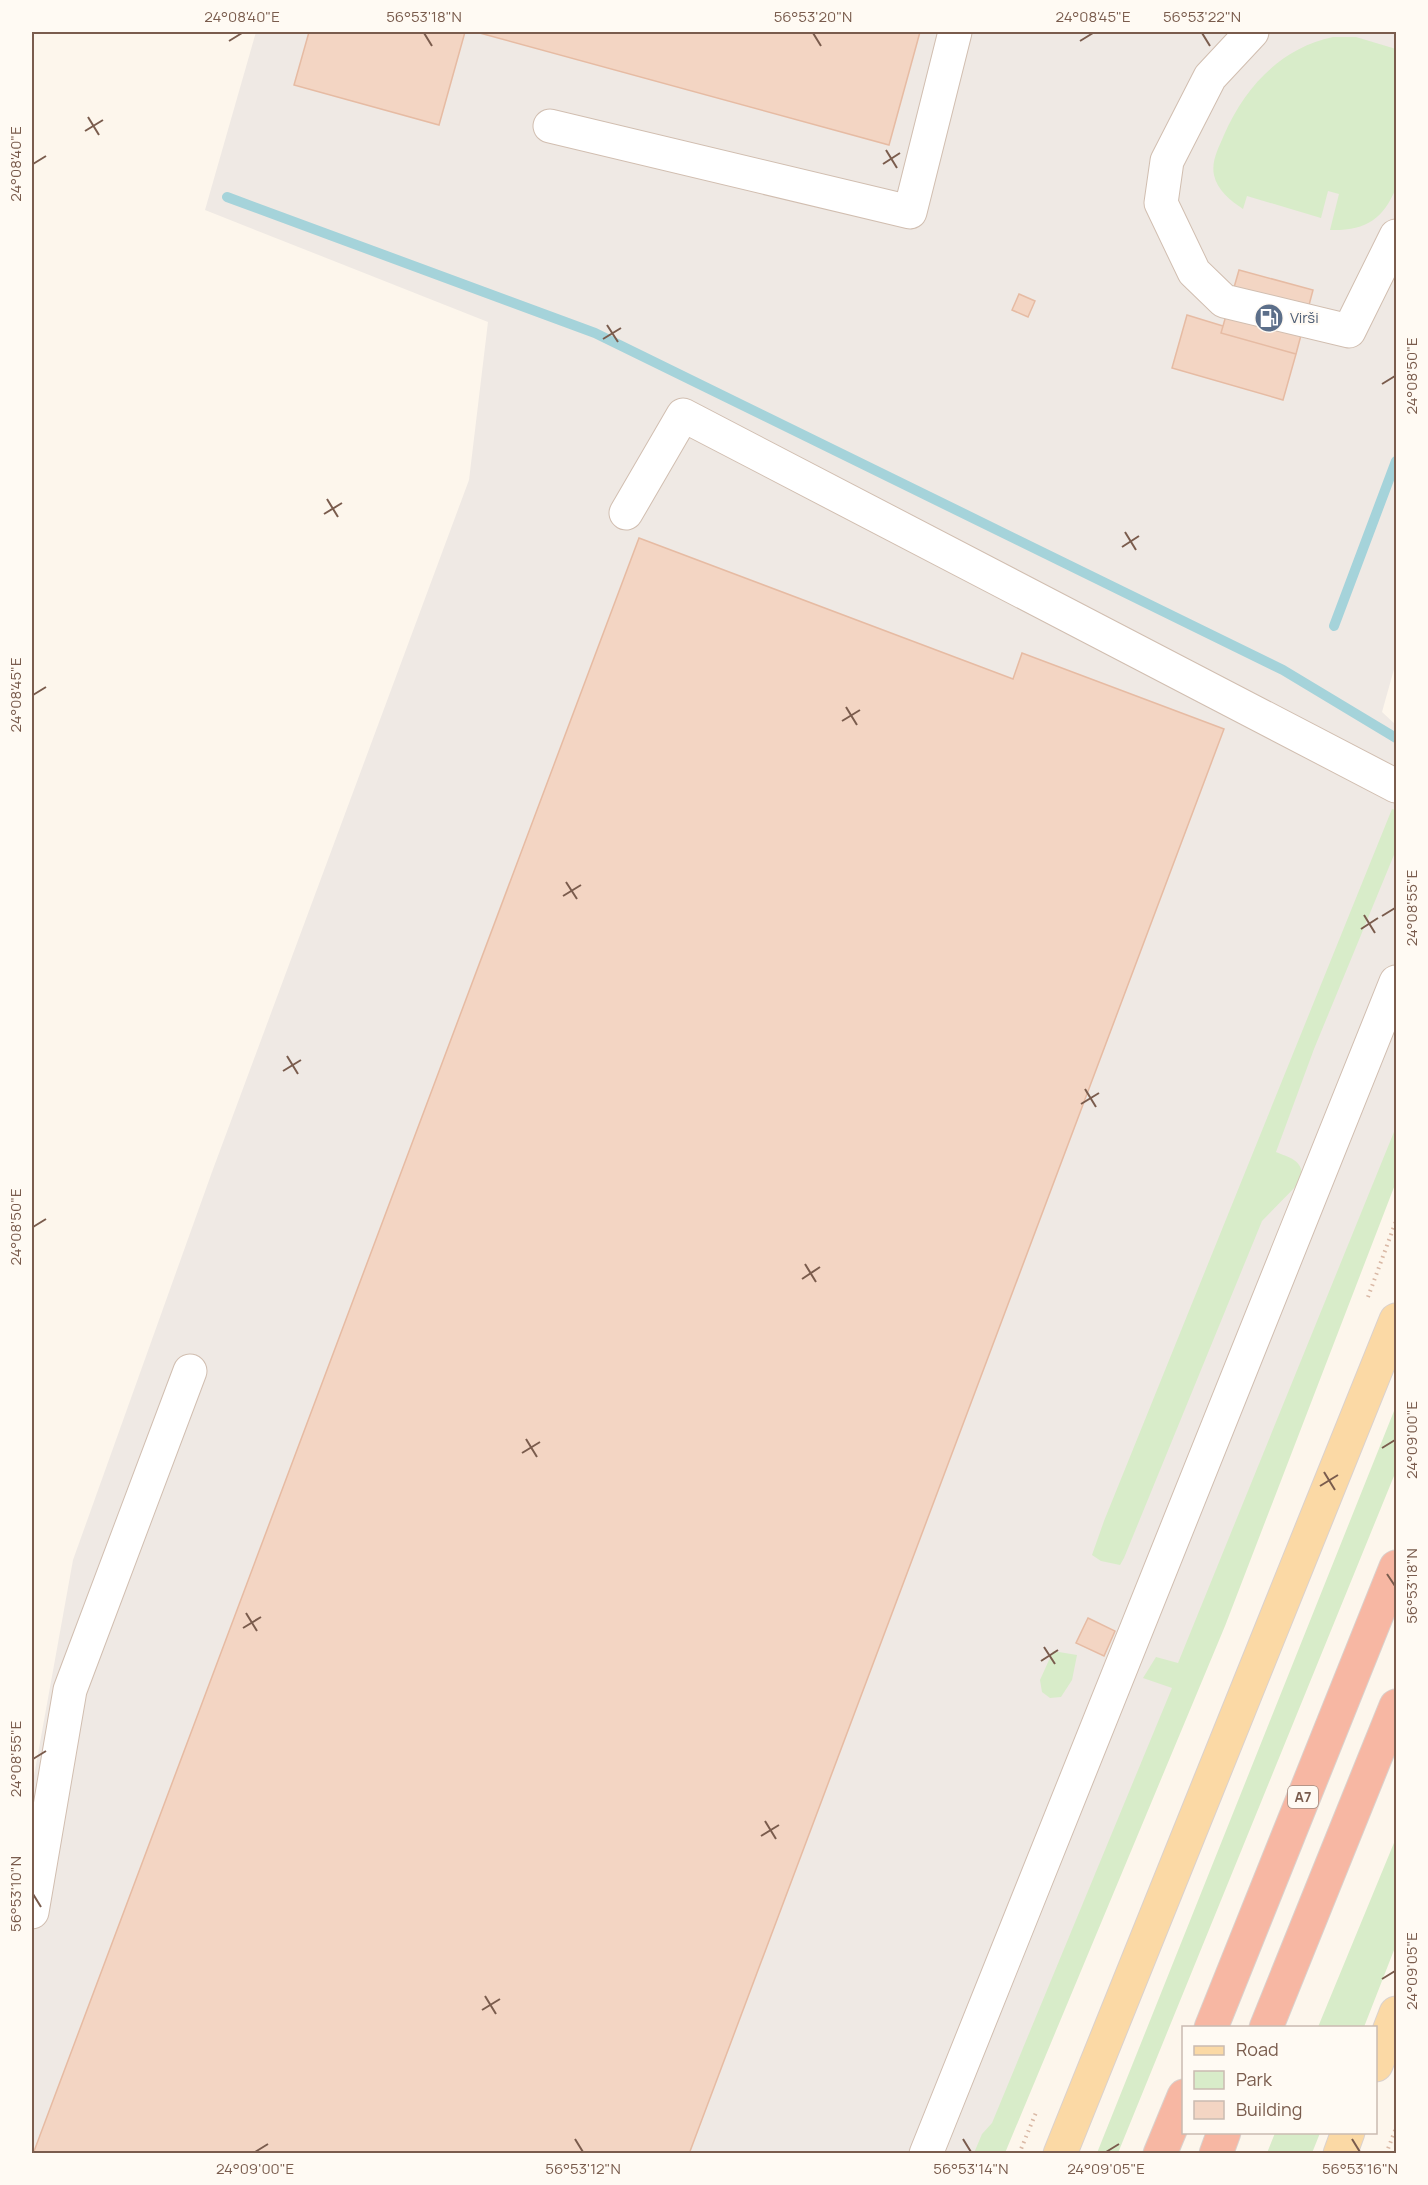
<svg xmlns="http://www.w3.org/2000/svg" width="1428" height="2185" viewBox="0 0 1428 2185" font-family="Manrope,sans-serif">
	<rect width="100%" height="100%" fill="#fdf6ec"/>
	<!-- industrial -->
	<path fill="#efe9e4" d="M256,32h1140v630l-14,50 14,13v434l-406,994 -958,1v-367l41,-227 139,-388 257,-692 19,-158 -283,-112z"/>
	<!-- green -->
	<path fill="#d8ecc9" d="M1333,37h23l40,12v139c-13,32 -31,43 -66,42l9,-36 -11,-3 -7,27 -74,-22 -4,13c-12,-8 -26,-19 -29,-34 -3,-14 5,-28 10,-40 21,-48 57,-87 109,-98z
		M1392,809l4,1v40l-82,199 -38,103c14,6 28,8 26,28l-40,41 -138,337 -4,7 -19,-4 -9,-6 12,-34z
		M1396,1127v55l-171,444 -220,527h-31l8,-19 10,-11 180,-435 -29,-10 13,-21 22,6z
		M1396,1406v65l-278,682h-21z
		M1053,1651l24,4 -5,25 -11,17 -11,1 -8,-6 -2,-12z
		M1396,1838v107l-32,82h-46z
		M1275,2133v-1l45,1 -8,20h-45z"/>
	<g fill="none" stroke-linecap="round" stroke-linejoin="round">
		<!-- stream -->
		<path stroke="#a5d3da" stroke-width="10" d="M227,197l368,136 688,337 113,68
			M1334,626l62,-165"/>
	</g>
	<!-- building -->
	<path fill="#f3d5c3" stroke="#e6bba3" stroke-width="1.5" d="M309,32h156l-26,93 -145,-40z
		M476,32h444l-31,113z
		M1239,270l74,20 -17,64 -75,-21z
		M1019,294l16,7 -7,16 -16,-7z
		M1187,315l36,11 -2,7 75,21 -13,46 -111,-32z
		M639,538l374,141 9,-26 202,76 -535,1425h-656z
		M1088,1618l27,13 -11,25 -28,-13z"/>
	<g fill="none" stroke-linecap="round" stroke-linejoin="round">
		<!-- minor casing -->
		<g stroke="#d1beb0" stroke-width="35">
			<path id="minor" d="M1252,32l-42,45 -43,84 -6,42 33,69 30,29 125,30 47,-95
				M550,126l360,86 45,-180
				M626,513l57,-98 713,371
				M32,1912l38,-222 120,-319
				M926,2154l470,-1172"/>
		</g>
		<!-- major casing -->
		<g stroke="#dad1cd" stroke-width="35">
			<path id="major" d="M1376,2065l20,-52
				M1060,2154l336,-834
				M1340,2154l8,-22"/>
		</g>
		<!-- highway casing -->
		<g stroke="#dad1cd" stroke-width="35">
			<path id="highway" d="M1211,2028l185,-461
				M1266,2028l130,-322
				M1160,2154l24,-58
				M1216,2154l8,-22"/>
		</g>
		<!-- path -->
		<path stroke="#d9b8a5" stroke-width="4" stroke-dasharray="1.5 4.5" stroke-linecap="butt" d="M1368,1297l28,-76
			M1019,2154l18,-44
			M1386,2154l10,-26"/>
		<!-- minor -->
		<use href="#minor" stroke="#fff" stroke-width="33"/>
		<!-- major -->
		<use href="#major" stroke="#fbd9a5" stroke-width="33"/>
		<!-- highway -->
		<use href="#highway" stroke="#f7b7a3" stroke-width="33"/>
	</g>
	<!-- ticks -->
	<path fill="none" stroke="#7a5c4d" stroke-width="2" d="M424,33l8,13M813,33l8,13M1202,33l8,13M229,41l13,-8M1080,41l13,-8M88,117l11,18M85,131l18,-11M886,150l11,18M33,164l13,-8M883,164l17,-11M607,325l11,17M603,339l18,-11M1382,384l13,-8M327,499l11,18M324,514l18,-11M1125,532l11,18M1122,547l17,-11M33,695l13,-8M846,707l11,18M842,721l18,-11M566,882l11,17M563,896l18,-11M1364,915l11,18M1382,916l13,-8M1361,929l17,-11M287,1056l11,18M283,1071l18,-11M1085,1089l11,18M1081,1104l18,-11M33,1227l13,-8M805,1264l11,18M802,1279l18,-12M526,1439l11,18M1382,1448l13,-8M522,1453l18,-11M1324,1472l11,18M1320,1486l18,-11M1387,1574l8,12M246,1613l11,18M243,1628l18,-11M1044,1647l11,17M1041,1661l17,-11M33,1759l13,-8M765,1821l11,18M761,1836l18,-11M33,1894l8,13M1382,1979l13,-8M485,1996l11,18M482,2010l18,-11M575,2139l8,13M963,2139l8,13M1352,2139l8,13M255,2152l13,-8M1106,2152l13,-8"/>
	<!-- icons -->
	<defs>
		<g id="fuel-disc" transform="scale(1.5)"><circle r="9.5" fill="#5c6f8a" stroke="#fffaf3"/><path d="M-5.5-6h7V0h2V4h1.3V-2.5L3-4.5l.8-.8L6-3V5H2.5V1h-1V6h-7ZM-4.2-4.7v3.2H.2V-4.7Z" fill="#fff"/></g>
	</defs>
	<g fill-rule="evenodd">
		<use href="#fuel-disc" x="1269" y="318"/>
	</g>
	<g text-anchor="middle" stroke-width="4.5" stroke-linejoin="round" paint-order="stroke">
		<!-- shield labels -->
		<rect fill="#fffaf3" stroke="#a28b7f" stroke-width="1.5" x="1288" y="1786" width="30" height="22" rx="4.5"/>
		<g font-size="14" font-weight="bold" fill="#7a5c4d">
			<text x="1303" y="1802">A7</text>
		</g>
		<!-- service labels -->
		<g font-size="15" fill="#4e5e75" stroke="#fffaf3" text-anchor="start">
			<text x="1290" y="323">Virši</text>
		</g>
	</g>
	<!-- border -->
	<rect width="1428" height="2185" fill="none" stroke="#fffaf3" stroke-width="66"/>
	<!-- legend -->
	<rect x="1182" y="2026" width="195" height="108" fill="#fffaf3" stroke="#cabbb1" stroke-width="1.5"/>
	<rect x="1194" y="2046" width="30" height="9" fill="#fbd9a5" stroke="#cabbb1" stroke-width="1.5"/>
	<text x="1236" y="2056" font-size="18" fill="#7a5c4d">Road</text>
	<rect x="1194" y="2071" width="30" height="18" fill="#d8ecc9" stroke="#cabbb1" stroke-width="1.5"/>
	<text x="1236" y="2086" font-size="18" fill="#7a5c4d">Park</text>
	<rect x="1194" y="2101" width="30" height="18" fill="#f3d5c3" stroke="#cabbb1" stroke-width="1.5"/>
	<text x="1236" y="2116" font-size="18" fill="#7a5c4d">Building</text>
	<rect x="33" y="33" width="1362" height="2119" fill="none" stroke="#7a5c4d" stroke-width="2"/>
	<g font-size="15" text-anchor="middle" fill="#7a5c4d">
		<text x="242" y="22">24°08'40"E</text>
		<text x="424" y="22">56°53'18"N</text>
		<text x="813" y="22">56°53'20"N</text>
		<text x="1093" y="22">24°08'45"E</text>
		<text x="1202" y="22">56°53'22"N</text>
		<text transform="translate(16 164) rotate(-90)" y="5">24°08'40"E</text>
		<text transform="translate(1412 376) rotate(-90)" y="5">24°08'50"E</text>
		<text transform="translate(16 695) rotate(-90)" y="5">24°08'45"E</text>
		<text transform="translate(1412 908) rotate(-90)" y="5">24°08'55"E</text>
		<text transform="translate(16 1227) rotate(-90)" y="5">24°08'50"E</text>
		<text transform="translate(1412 1440) rotate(-90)" y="5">24°09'00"E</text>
		<text transform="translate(1412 1586) rotate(-90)" y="5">56°53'18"N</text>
		<text transform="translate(16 1759) rotate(-90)" y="5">24°08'55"E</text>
		<text transform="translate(16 1894) rotate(-90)" y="5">56°53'10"N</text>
		<text transform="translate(1412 1971) rotate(-90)" y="5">24°09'05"E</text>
		<text x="255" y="2174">24°09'00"E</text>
		<text x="583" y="2174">56°53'12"N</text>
		<text x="971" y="2174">56°53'14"N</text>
		<text x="1106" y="2174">24°09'05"E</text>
		<text x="1360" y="2174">56°53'16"N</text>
	</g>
</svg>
